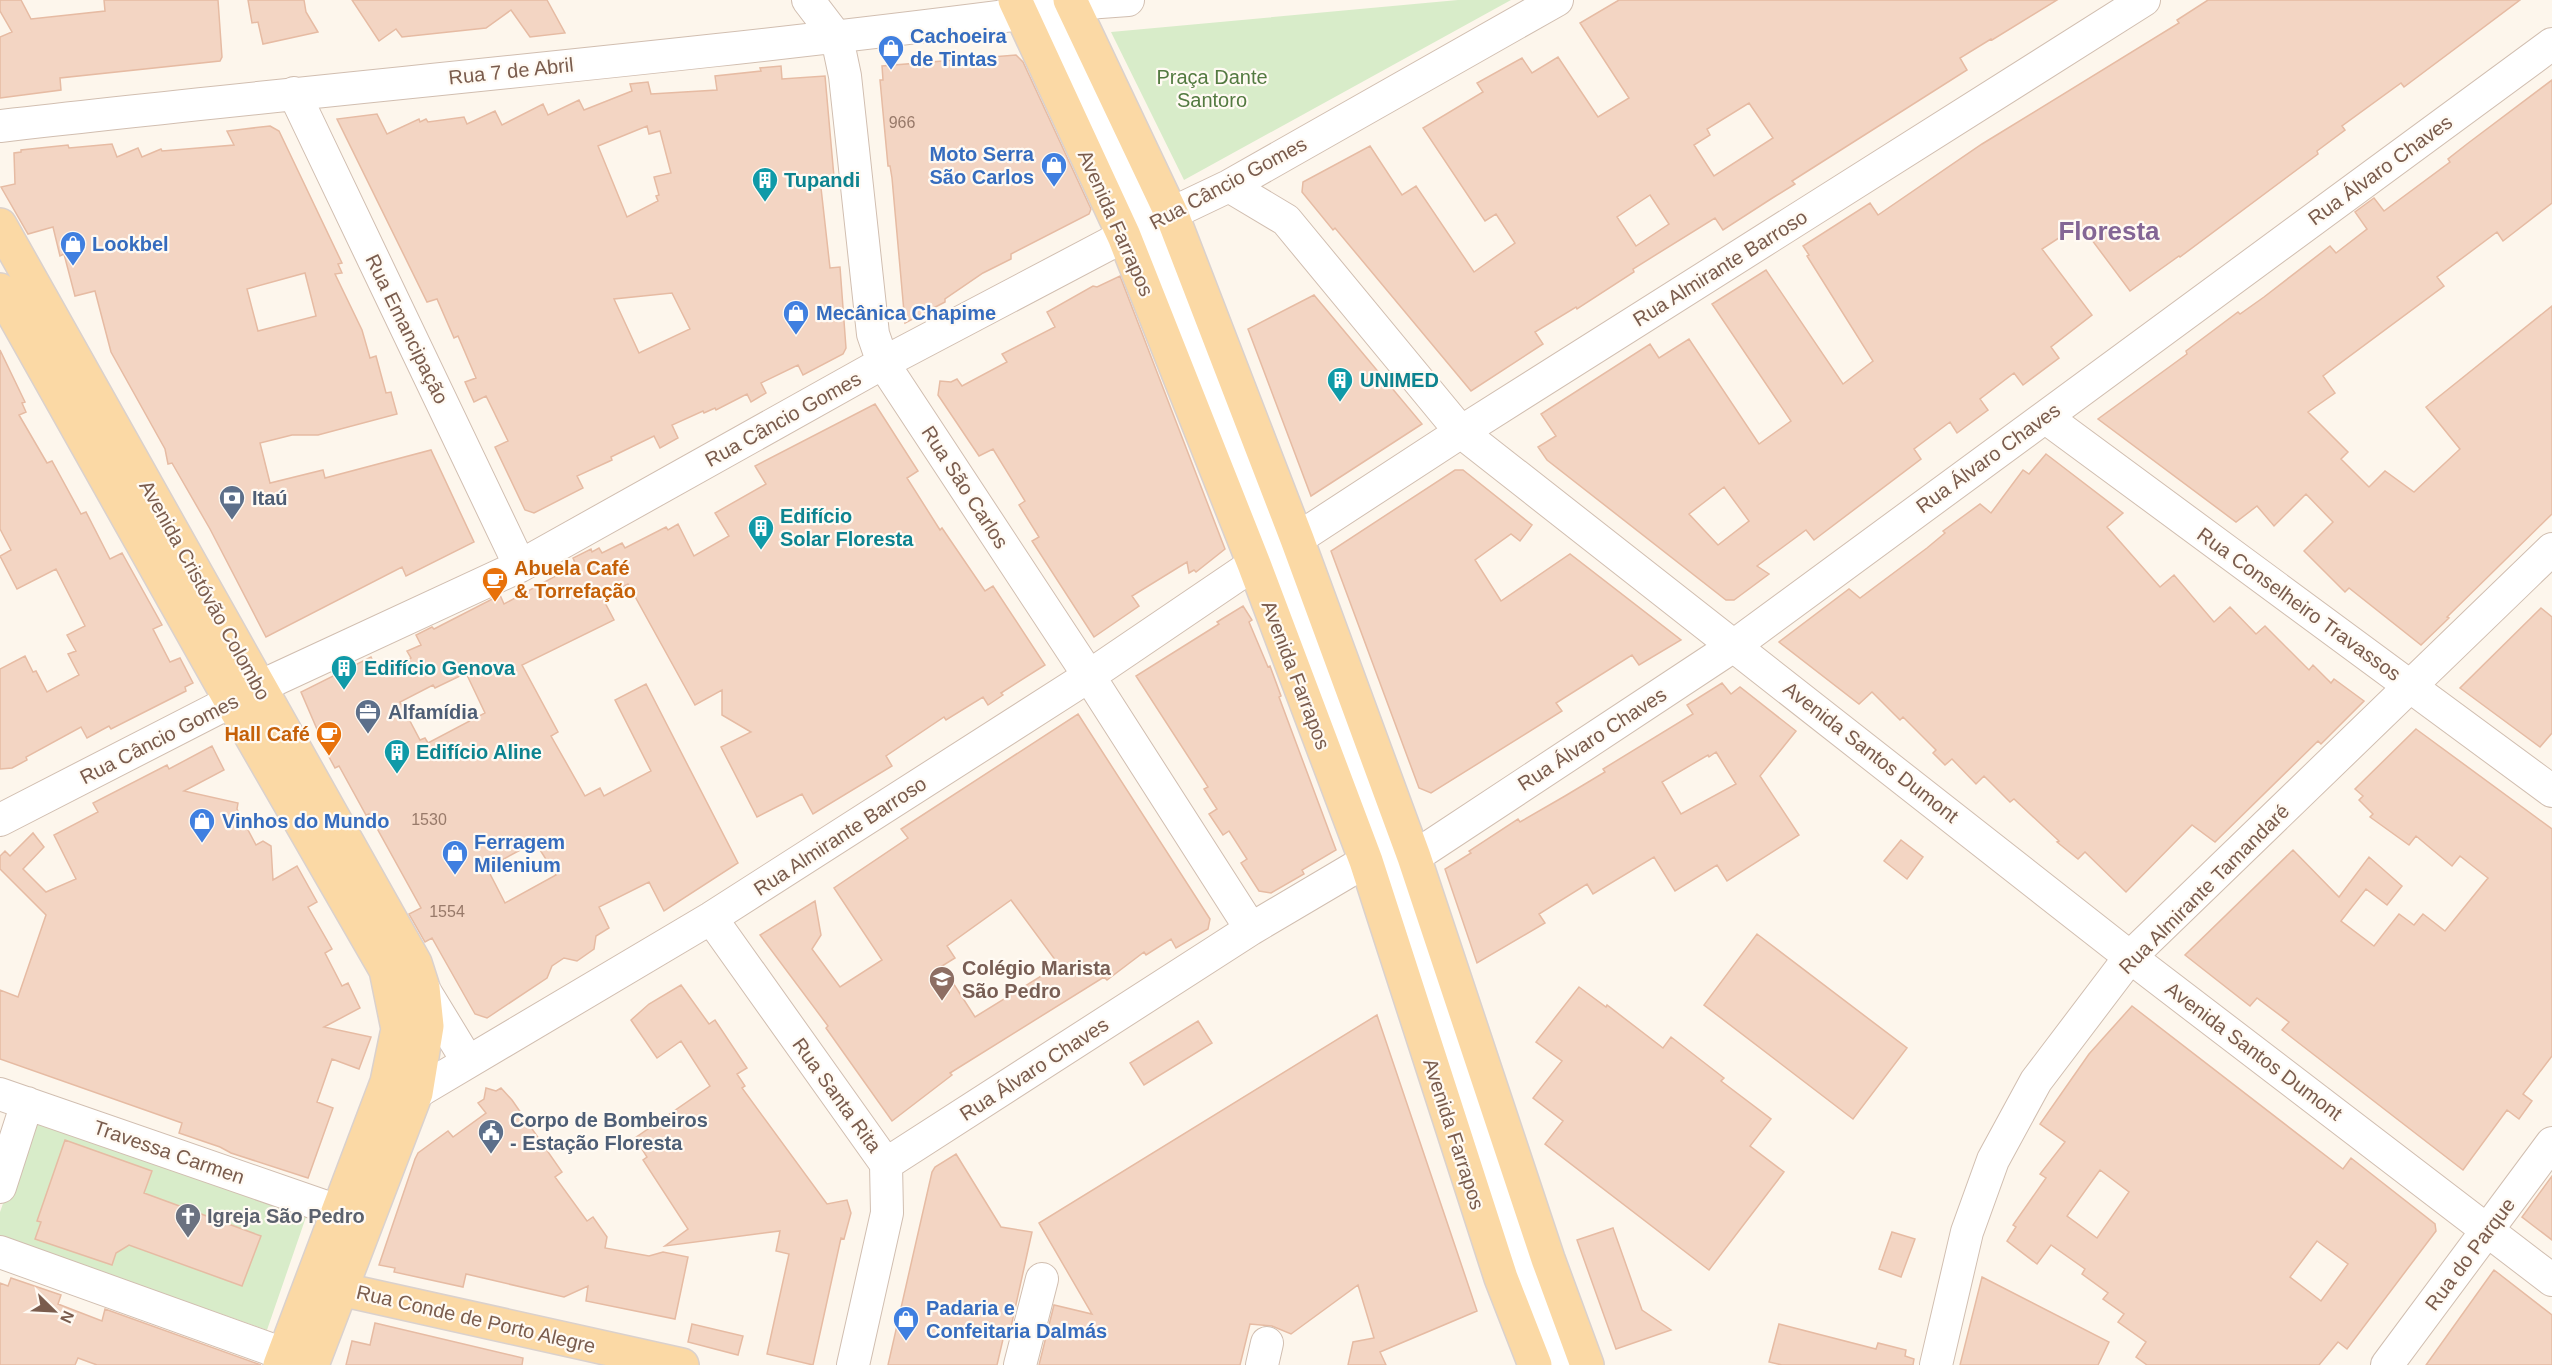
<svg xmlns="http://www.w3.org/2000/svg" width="2552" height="1365" viewBox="0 0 2552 1365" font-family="Arial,sans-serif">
	<rect width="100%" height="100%" fill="#fdf6ec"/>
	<!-- green -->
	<path fill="#d8ecc9" d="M1458,0h53l-327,180 -73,-148z
		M32,1121l274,96 -39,113 -267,-94v-24z"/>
	<!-- building -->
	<path fill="#f3d5c3" stroke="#e6bba3" stroke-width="1.5" fill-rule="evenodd" d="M0,0h21l10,19 74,-8 -1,-11h114l4,57 -2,4 -160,17 1,12 -61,8v-61l12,-5 -12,-21z
		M248,0h56l2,12 12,20 -55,12 -5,-22 -6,1z
		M352,0h195l18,33 -35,4 -19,-27 -25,18 -84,9 -6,-8 -17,12z
		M1619,0h438l-65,40 -1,-1 -31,19 7,12 -175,111 3,3 -21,13 -51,33 -8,-12 -82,51 1,3 -57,37 -1,-2 -41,25 8,12 -72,47 -136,-163 -2,2 -31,-38 1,-10 67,-36 32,49 14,-9 58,86 41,-29 -19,-29 -11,7 -62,-93 60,-36 -6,-9 45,-25 10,15 26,-16 40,60 31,-19 -49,-75zM1749,103l24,35 -59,38 -20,-31 16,-10 -3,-6zM1650,195l19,29 -33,22 -19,-29z
		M2208,0h312l-116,87 -3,-4 -59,43 3,4 -28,21 1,3 -138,103 -1,-1 -49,35 -50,-67 -38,25 50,66 -41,32 8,11 -36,27 -9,-12 -34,26 8,11 -31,23 -7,-11 -36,27 7,10 -107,81 -8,-10 -49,36 12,8 -35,26h-8l-179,-140 -9,-13 18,-11 -15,-22 109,-70 9,14 30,-19 70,105 32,-23 -79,-117 54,-34 77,114 30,-23 -66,-105 2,-1 -6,-9 67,-43 8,12 104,-71 197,-121 -2,-3zM1724,487l25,34 -31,24 -29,-31z
		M1016,55l7,7 68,147 -2,5 -78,40v5l-28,14 -38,26v3l-40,21 -13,-145 -2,-12h-2l-8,-86h3l-1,-14z
		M781,66l1,13 43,-3 9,101 -14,2 10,89 10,-1 6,81 -3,6 -40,21 -5,-10 -37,18 5,10 -15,9 -4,-8 -31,16 -1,-2 -11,5 -1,-2 -31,14 6,13 -18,10 -6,-12 -43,21 1,3 -35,16 6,12 -49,25 -9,-3 -30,-63 13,-6 -22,-45 -12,6 -9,-20 11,-4 -18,-42 -4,2 -17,-39 -10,3 -90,-183 40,-5 10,20 32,-15 1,3 6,-3 2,3 36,-5 3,7 28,-13 7,14 41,-21 5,11 31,-15 5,10 48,-19 -2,-7 18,-2 3,12 66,-4 -2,-14 46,-5 -1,-3zM647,126l2,8 11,-3 11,42 -17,4 5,18 -3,1 2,5 -31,16 -29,-71zM672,293l18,36 -51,24 -25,-54z
		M2552,80v123l-49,38 -6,-9 -60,45 7,9 -121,90 12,17 -27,19 40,40 -7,7 28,28 16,-16 29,21 46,-43 -34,-42 126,-101v208l-105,103 2,1 -28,27 -72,-57 -4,4 -41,-41 29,-29 -27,-28 -32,32 -17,-20 -21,16 -138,-103 89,-65 -1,-3 52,-39 2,2 24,-17 66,-51 6,7 31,-24 -12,-17 19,-14 10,13 66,-49 -2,-3 19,-15z
		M270,126l9,5 63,132 -4,1 4,9 -7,1 27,56 8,28 6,-2 10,37 5,-1 6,22 -79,21h-26l-32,8 10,40 53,-13 2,8 106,-28 43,92 -68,34 -4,-9 -136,70 -56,-108 -38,-66 -4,1 -3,-15 -54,-97 -16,-61 -20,5 -11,-42 -4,2 -7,-29 -25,7 -27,-47 14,-3 -1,-31 7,-1v-2l47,-5 1,3 43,-4 5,13 21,-9 4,9 19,-8 1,2 72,-6 -7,-14zM305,273l11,43 -58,15 -11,-42z
		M1120,276l105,273 -29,23 -2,-2 -5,3 -2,-11 -55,34 7,10 -45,31 -62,-96 7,-4 -20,-32 6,-4 -32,-52 -14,7 -41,-61 2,-14 11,1 6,-3 5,7 45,-24 -5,-8 53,-27 -8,-15 46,-26 4,1z
		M1314,295l108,129 -111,72 -63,-167z
		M0,350l25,52 -3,1 4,9 -7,3 28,48 5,-2 29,53 5,-2 24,47 12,-6 40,72 -9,4 17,33 10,-4 13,25 -8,4 1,4 -75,38 -2,-3 -22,12 -6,-11 -55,30 1,3 -15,8 -12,1v-100l25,-13 8,16 3,-1 11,21 32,-17 -11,-21 8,-3 -9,-16 18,-9 -29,-57 -39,20 -17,-33 11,-6 -11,-21z
		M875,404l43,67 -11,7 33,52 2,-2 43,63 8,-5 52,79 -44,28 2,2 -15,10 -5,-8 -37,23 -2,-3 -58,39 6,10 -79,48 -11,-20 -45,23 -36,-70 30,-15 -29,-17v-25l-27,15 -67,-121 -26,13 12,23 -92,45 36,67 -7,4 34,60 15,-8 4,8 47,-25 -36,-71 31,-16 92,179 -74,48 -15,-29 -50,25 10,21 -13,8 -2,13 -17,12 -13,-3 -12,8 -5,12 -60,40 -12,-4 -43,-76 -7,4 -16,-28 12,-6 -52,-94 -3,1 -27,-49 -4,2 -6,-11 -28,-65 70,-35 8,17 32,-16 -4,-7 14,-6 -5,-10 16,-8 2,2 66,-34 4,9 72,-39 -3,-7 18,-9 1,3 7,-4 3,5 20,-10 3,5 41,-21 2,3 10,-6 16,32 35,-20 -14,-23 51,-29 -11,-18zM466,673l19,40 -57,30 -3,-5 -5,2 -20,-38 33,-17 2,3zM535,842l21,33 -51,28 -18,-35z
		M2046,454l77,59 -16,14 53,60 14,-12 40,47 16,-15 26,27 9,-8 44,44 4,-5 18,18 3,-4 30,22 -43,43 -3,-3 -103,101 -23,-17 -66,67 -41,-40 -7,7 -21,-17 2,-1 -45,-42 -4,3 -26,-26 -8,8 -24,-25 -7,6 -12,-12 3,-3 -33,-33 -3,3 -28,-28 -13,12 -80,-62 70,-53 11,9 67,-50 18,-15 -2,-2 37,-27 11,9 32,-43 6,4z
		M1455,470h8l69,55 -12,16 -9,-7 -36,26 26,41 69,-47 111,86 -42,25 -7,-10 -76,48 6,8 -131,82 -12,-5 -88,-237z
		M1243,606l9,14 -3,2 19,45 2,-1 11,30 -2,1 57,153 -34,20 2,4 -33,19 -12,-2 -18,-28 6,-4 -18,-28 -6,4 -14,-21 8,-5 -13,-20 4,-2 -72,-111 83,-52 -2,-2z
		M2541,608l11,9v116l-12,14 -80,-59z
		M1722,683l9,11 9,-7 56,44 -36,45 39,59 -72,46 -10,-16 -42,26 -21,-34 -61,37 -6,-10 -48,30 6,9 -68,40 -32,-94 26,-16 -2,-2 49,-32 2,3 45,-26 40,-24 -2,-3 90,-55 -6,-9zM1716,752l20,32 -55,30 -19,-32 46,-27 1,2z
		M1078,714l132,205 -2,10 -32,19 -5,-9 -25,16 -2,-3 -37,28 -3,-3 -154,96 2,2 -60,46 -66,-93 2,-2 -68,-91 55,-34 6,34 -9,14 28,38 42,-27 -48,-72 74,-50 -7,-9zM1011,900l48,65 -84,52 -33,-51 13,-8 -8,-12z
		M2416,729l136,100v227l-29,38 9,7 -13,18 -12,-9 -44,60 -181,-140 7,-8 -32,-24 -7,8 -65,-51 108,-105 46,47 30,-40 33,29 -15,19 -21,-16 -25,32 33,25 25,-32 15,11 9,-11 22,17 43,-53 -28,-22 -8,10 -36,-30 -7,9 -39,-28 3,-3 -14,-14 4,-4 -8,-7z
		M212,746l12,24 -40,21 54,12 -1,6 19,36 7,-4 8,5 2,34 24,-14 20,36 -9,5 24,42 -7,4 17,33 6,-3 12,25 -36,19 47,10 -12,32 -27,-10 -15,43 16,6 -25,70 -77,-25 -11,-6 -41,-14 3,-10 -182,-64v-69l18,7 28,-82 -46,-46v-13l5,-5 5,5 23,-23 11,14 -21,22 23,23 30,-13 -22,-44 44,-23 -5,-9 74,-38 2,4z
		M1901,840l22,17 -16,22 -23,-18z
		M1757,934l150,114 -54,71 -149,-114z
		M681,985l28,39 6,-4 32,48 -10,6 8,12 -3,2 85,116 20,-4 4,13 -7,26 -3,-1 -28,127 -46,-11 22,-100 -13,-3 4,-20 -115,15 23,-17 -45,-69 4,-3 -12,-19 75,-52 -29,-45 -24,17 -26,-38 18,-16z
		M1579,987l27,20 1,-2 56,43 8,-11 53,41 -3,3 50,38 -21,27 34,26 -75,98 -164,-126 18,-23 -30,-23 29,-37 -26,-19z
		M2132,1006l211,163 8,-11 84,66 1,7 -89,118 -9,-7 -19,23h-172l-11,-8 10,-15 -28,-20 6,-8 -21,-15 5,-6 -26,-19 3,-5 -34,-24 -14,19 -30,-23 9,-14 -3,-2 33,-47 -6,-4 25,-32 -25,-18 49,-70zM2100,1170l29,22 -32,46 -30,-22zM2317,1241l31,23 -27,37 -31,-24z
		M1377,1015l100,296 -97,41 6,13h-38l5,-23 21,-4 -16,-53 -67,49 -19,-8 -22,-2 -10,41h-201l15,-60 38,9 -53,-91z
		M1198,1021l14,22 -68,42 -14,-22z
		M486,1088l10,3 5,-3 11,12 50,72 -7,5 32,44 6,-4 14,20 -2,11 44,8 14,-4 25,5 -13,62 -89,-18 2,-15 -24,11 -98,-23 -3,13 -69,-15 1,-4 -16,-3 36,-106 3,-6 30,-22 5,6 33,-24 -8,-10 6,-4z
		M65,1140l87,31 -8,22 117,43 -19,50 -113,-41 -13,8 -4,12 -77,-26 6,-17 -4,-1z
		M956,1154l45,73 31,5 -23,104 -5,-1 -7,30h-109l44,-193 3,-5z
		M2552,1176v64l-30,-23z
		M1613,1228l29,82 29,20 -55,19 -39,-109z
		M1892,1232l23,7 -14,38 -22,-8z
		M2494,1270l58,45v50h-126z
		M1982,1277l127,65 -11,23h-138z
		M11,1278l50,17 -3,9 44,17 3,-12 156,56h-164l-19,-7 -3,7h-75v-82l8,3z
		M375,1323l148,35 -1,7h-176l6,-24 18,4z
		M692,1324l51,12 -5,19 -50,-13z
		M1779,1324l97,25 2,-6 28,7 -1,6 9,3 -1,6h-131l-13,-3z"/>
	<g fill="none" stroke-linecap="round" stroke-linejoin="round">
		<!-- minor casing -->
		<g stroke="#d1beb0" stroke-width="34">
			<path id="minor" d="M808,0l29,38 8,38 28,258 10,29 206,313 162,253
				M1040,0l109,225 156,405 99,277 92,280 66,178
				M1073,4l55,-4
				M294,93l226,473
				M0,126c340,-39 682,-68 1021,-112
				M1229,186l57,34 175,212 669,525 422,323
				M2045,417l507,374
				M1299,563l-2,-24 164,-107 683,-432
				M0,820l259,-133 261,-121 363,-203 241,-127 105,-50 328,-186
				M1414,857l321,-212 817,-601
				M711,918l175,246 1,49 -34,152
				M423,988l45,74
				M416,1093l295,-175 378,-242 165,-112 15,19
				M0,1094l338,117
				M886,1164l365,-235 115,-68
				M0,1187l27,-84
				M0,1252l284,102
				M1020,1365l22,-86
				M1262,1365l5,-22
				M1936,1365l31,-133 26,-72 43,-79 94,-124 422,-408
				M2387,1365l165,-222"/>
		</g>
		<!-- major casing -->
		<g stroke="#dad1cd" stroke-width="36">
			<path id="major" d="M1015,0l109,236 130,328 112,297 135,417 34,87
				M1070,0l102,215 125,324 117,318 134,402 39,106
				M0,225l415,738 8,25 4,38 -11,67 -104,272
				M0,290l231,411 155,269 12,59 -11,53 -107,283
				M340,1289l342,76"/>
		</g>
		<!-- minor -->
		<use href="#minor" stroke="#fff" stroke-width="32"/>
		<!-- major -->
		<use href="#major" stroke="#fbd9a5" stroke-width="33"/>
	</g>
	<!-- icons -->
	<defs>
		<g id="shop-pin" transform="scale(1.35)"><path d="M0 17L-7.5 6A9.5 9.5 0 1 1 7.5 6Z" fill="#3f7fe0" stroke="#fffaf3"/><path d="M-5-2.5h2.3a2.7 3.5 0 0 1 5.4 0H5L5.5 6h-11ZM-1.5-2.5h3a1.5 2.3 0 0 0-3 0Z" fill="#fff"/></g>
		<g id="building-pin" transform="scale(1.35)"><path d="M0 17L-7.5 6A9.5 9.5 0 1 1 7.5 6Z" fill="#0f9aa8" stroke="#fffaf3"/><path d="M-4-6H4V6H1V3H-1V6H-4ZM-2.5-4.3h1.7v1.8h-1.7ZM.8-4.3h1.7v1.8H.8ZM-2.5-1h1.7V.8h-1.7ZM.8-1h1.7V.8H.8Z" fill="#fff"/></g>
		<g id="bank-pin" transform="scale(1.35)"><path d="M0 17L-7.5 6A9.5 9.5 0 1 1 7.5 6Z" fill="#5c6f8a" stroke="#fffaf3"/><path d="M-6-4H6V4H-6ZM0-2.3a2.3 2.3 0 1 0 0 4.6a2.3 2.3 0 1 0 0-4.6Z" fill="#fff"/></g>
		<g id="cafe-pin" transform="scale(1.35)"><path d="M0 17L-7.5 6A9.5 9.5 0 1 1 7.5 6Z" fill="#e8710a" stroke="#fffaf3"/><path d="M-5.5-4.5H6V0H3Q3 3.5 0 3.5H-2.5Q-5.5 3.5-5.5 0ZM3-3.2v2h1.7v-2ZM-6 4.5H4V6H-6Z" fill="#fff"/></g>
		<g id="office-pin" transform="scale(1.35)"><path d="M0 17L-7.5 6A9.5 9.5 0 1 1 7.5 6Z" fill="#5c6f8a" stroke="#fffaf3"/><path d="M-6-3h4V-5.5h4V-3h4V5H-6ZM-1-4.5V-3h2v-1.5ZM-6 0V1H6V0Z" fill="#fff"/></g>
		<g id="school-pin" transform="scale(1.35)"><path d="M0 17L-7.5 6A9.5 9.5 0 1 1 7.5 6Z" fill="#8d6e63" stroke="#fffaf3"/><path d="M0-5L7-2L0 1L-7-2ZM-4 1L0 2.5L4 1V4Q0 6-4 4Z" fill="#fff"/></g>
		<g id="civic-pin" transform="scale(1.35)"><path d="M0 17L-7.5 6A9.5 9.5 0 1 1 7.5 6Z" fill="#5c6f8a" stroke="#fffaf3"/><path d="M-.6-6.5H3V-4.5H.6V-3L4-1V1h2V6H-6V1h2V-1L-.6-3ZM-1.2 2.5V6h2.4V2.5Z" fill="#fff"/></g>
		<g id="church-pin" transform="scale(1.35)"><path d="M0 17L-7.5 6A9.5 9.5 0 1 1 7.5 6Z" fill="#6b7280" stroke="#fffaf3"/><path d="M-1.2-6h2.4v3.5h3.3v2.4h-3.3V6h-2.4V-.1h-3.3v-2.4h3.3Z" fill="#fff"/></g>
	</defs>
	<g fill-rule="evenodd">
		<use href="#shop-pin" x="891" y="48"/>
		<use href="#shop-pin" x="1054" y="165"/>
		<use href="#building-pin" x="765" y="180"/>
		<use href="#shop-pin" x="73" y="244"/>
		<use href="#shop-pin" x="796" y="313"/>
		<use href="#building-pin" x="1340" y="380"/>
		<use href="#bank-pin" x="232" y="498"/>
		<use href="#building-pin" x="761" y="528"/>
		<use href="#cafe-pin" x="495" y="580"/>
		<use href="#building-pin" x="344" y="668"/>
		<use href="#office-pin" x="368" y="712"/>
		<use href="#cafe-pin" x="329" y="734"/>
		<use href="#building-pin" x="397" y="752"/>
		<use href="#shop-pin" x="202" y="821"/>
		<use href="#shop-pin" x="455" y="853"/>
		<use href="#school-pin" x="942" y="979"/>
		<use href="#civic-pin" x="491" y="1132"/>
		<use href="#church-pin" x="188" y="1216"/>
		<use href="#shop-pin" x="906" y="1319"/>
	</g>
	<g text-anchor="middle" stroke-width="4.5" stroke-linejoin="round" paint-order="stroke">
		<!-- number labels -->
		<g font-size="16" fill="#987a6a">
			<text x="902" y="128">966</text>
			<text x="429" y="825">1530</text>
			<text x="447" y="917">1554</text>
		</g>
		<!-- shop labels -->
		<g font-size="20" font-weight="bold" fill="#366cbe" stroke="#fffaf3" text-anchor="start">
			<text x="910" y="43">Cachoeira<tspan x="910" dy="23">de Tintas</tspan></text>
			<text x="1034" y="161" text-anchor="end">Moto Serra<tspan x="1034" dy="23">São Carlos</tspan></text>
			<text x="92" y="251">Lookbel</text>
			<text x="816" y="320">Mecânica Chapime</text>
			<text x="222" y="828">Vinhos do Mundo</text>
			<text x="474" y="849">Ferragem<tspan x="474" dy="23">Milenium</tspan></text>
			<text x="926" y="1315">Padaria e<tspan x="926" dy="23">Confeitaria Dalmás</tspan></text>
		</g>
		<!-- street labels -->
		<g font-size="20" fill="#7a5c4d" stroke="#fffaf3">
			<text transform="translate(511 71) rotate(-6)" y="7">Rua 7 de Abril</text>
			<text transform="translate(2380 170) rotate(-36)" y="7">Rua Álvaro Chaves</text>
			<text transform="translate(1228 183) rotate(-28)" y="7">Rua Câncio Gomes</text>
			<text transform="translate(1116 223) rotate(66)" y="7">Avenida Farrapos</text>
			<text transform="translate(1720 268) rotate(-32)" y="7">Rua Almirante Barroso</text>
			<text transform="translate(407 329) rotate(64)" y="7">Rua Emancipação</text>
			<text transform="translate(783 419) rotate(-29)" y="7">Rua Câncio Gomes</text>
			<text transform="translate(1988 458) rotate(-36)" y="7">Rua Álvaro Chaves</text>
			<text transform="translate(965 487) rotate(57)" y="7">Rua São Carlos</text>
			<text transform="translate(205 590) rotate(61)" y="7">Avenida Cristóvão Colombo</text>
			<text transform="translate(2299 604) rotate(36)" y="7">Rua Conselheiro Travassos</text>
			<text transform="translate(1296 675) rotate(69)" y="7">Avenida Farrapos</text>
			<text transform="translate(159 739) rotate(-27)" y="7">Rua Câncio Gomes</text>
			<text transform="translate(1592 739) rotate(-33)" y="7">Rua Álvaro Chaves</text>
			<text transform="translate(1871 752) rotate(38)" y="7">Avenida Santos Dumont</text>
			<text transform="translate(840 836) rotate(-33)" y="7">Rua Almirante Barroso</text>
			<text transform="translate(2204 889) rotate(-45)" y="7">Rua Almirante Tamandaré</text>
			<text transform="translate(2254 1051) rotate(37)" y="7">Avenida Santos Dumont</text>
			<text transform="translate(1034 1069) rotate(-33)" y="7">Rua Álvaro Chaves</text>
			<text transform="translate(837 1095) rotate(54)" y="7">Rua Santa Rita</text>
			<text transform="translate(1454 1134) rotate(72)" y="7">Avenida Farrapos</text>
			<text transform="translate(169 1152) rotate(19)" y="7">Travessa Carmen</text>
			<text transform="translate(2470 1254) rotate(-53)" y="7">Rua do Parque</text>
			<text transform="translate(476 1319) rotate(13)" y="7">Rua Conde de Porto Alegre</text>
		</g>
		<!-- park labels -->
		<g font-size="20" fill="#537a41" stroke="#fffaf3">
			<text x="1212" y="84">Praça Dante<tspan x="1212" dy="23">Santoro</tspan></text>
		</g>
		<!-- culture labels -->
		<g font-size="20" font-weight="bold" fill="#0d838f" stroke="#fffaf3" text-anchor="start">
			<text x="784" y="187">Tupandi</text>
			<text x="1360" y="387">UNIMED</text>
			<text x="780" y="523">Edifício<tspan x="780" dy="23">Solar Floresta</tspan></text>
			<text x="364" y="675">Edifício Genova</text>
			<text x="416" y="759">Edifício Aline</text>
		</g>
		<!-- service labels -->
		<g font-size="20" font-weight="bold" fill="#4e5e75" stroke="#fffaf3" text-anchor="start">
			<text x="252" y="505">Itaú</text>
			<text x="388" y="719">Alfamídia</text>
			<text x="510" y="1127">Corpo de Bombeiros<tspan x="510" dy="23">- Estação Floresta</tspan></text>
		</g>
		<!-- food labels -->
		<g font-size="20" font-weight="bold" fill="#c56008" stroke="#fffaf3" text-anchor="start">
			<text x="514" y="575">Abuela Café<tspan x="514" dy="23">&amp; Torrefação</tspan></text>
			<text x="310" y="741" text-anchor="end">Hall Café</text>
		</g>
		<!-- education labels -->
		<g font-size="20" font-weight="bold" fill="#785e54" stroke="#fffaf3" text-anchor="start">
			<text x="962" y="975">Colégio Marista<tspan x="962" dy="23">São Pedro</tspan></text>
		</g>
		<!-- worship labels -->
		<g font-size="20" font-weight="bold" fill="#5b616d" stroke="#fffaf3" text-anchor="start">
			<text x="207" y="1223">Igreja São Pedro</text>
		</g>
		<!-- district labels -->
		<g font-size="26" font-weight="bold" fill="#846695" stroke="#fffaf3">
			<text x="2109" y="240">Floresta</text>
		</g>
	</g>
	<!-- north arrow -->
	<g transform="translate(54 1311) rotate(114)" stroke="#fffaf3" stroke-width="4.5" paint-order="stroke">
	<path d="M0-4.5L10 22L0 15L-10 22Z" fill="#7a5c4d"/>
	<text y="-9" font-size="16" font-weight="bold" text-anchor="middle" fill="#7a5c4d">N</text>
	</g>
</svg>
